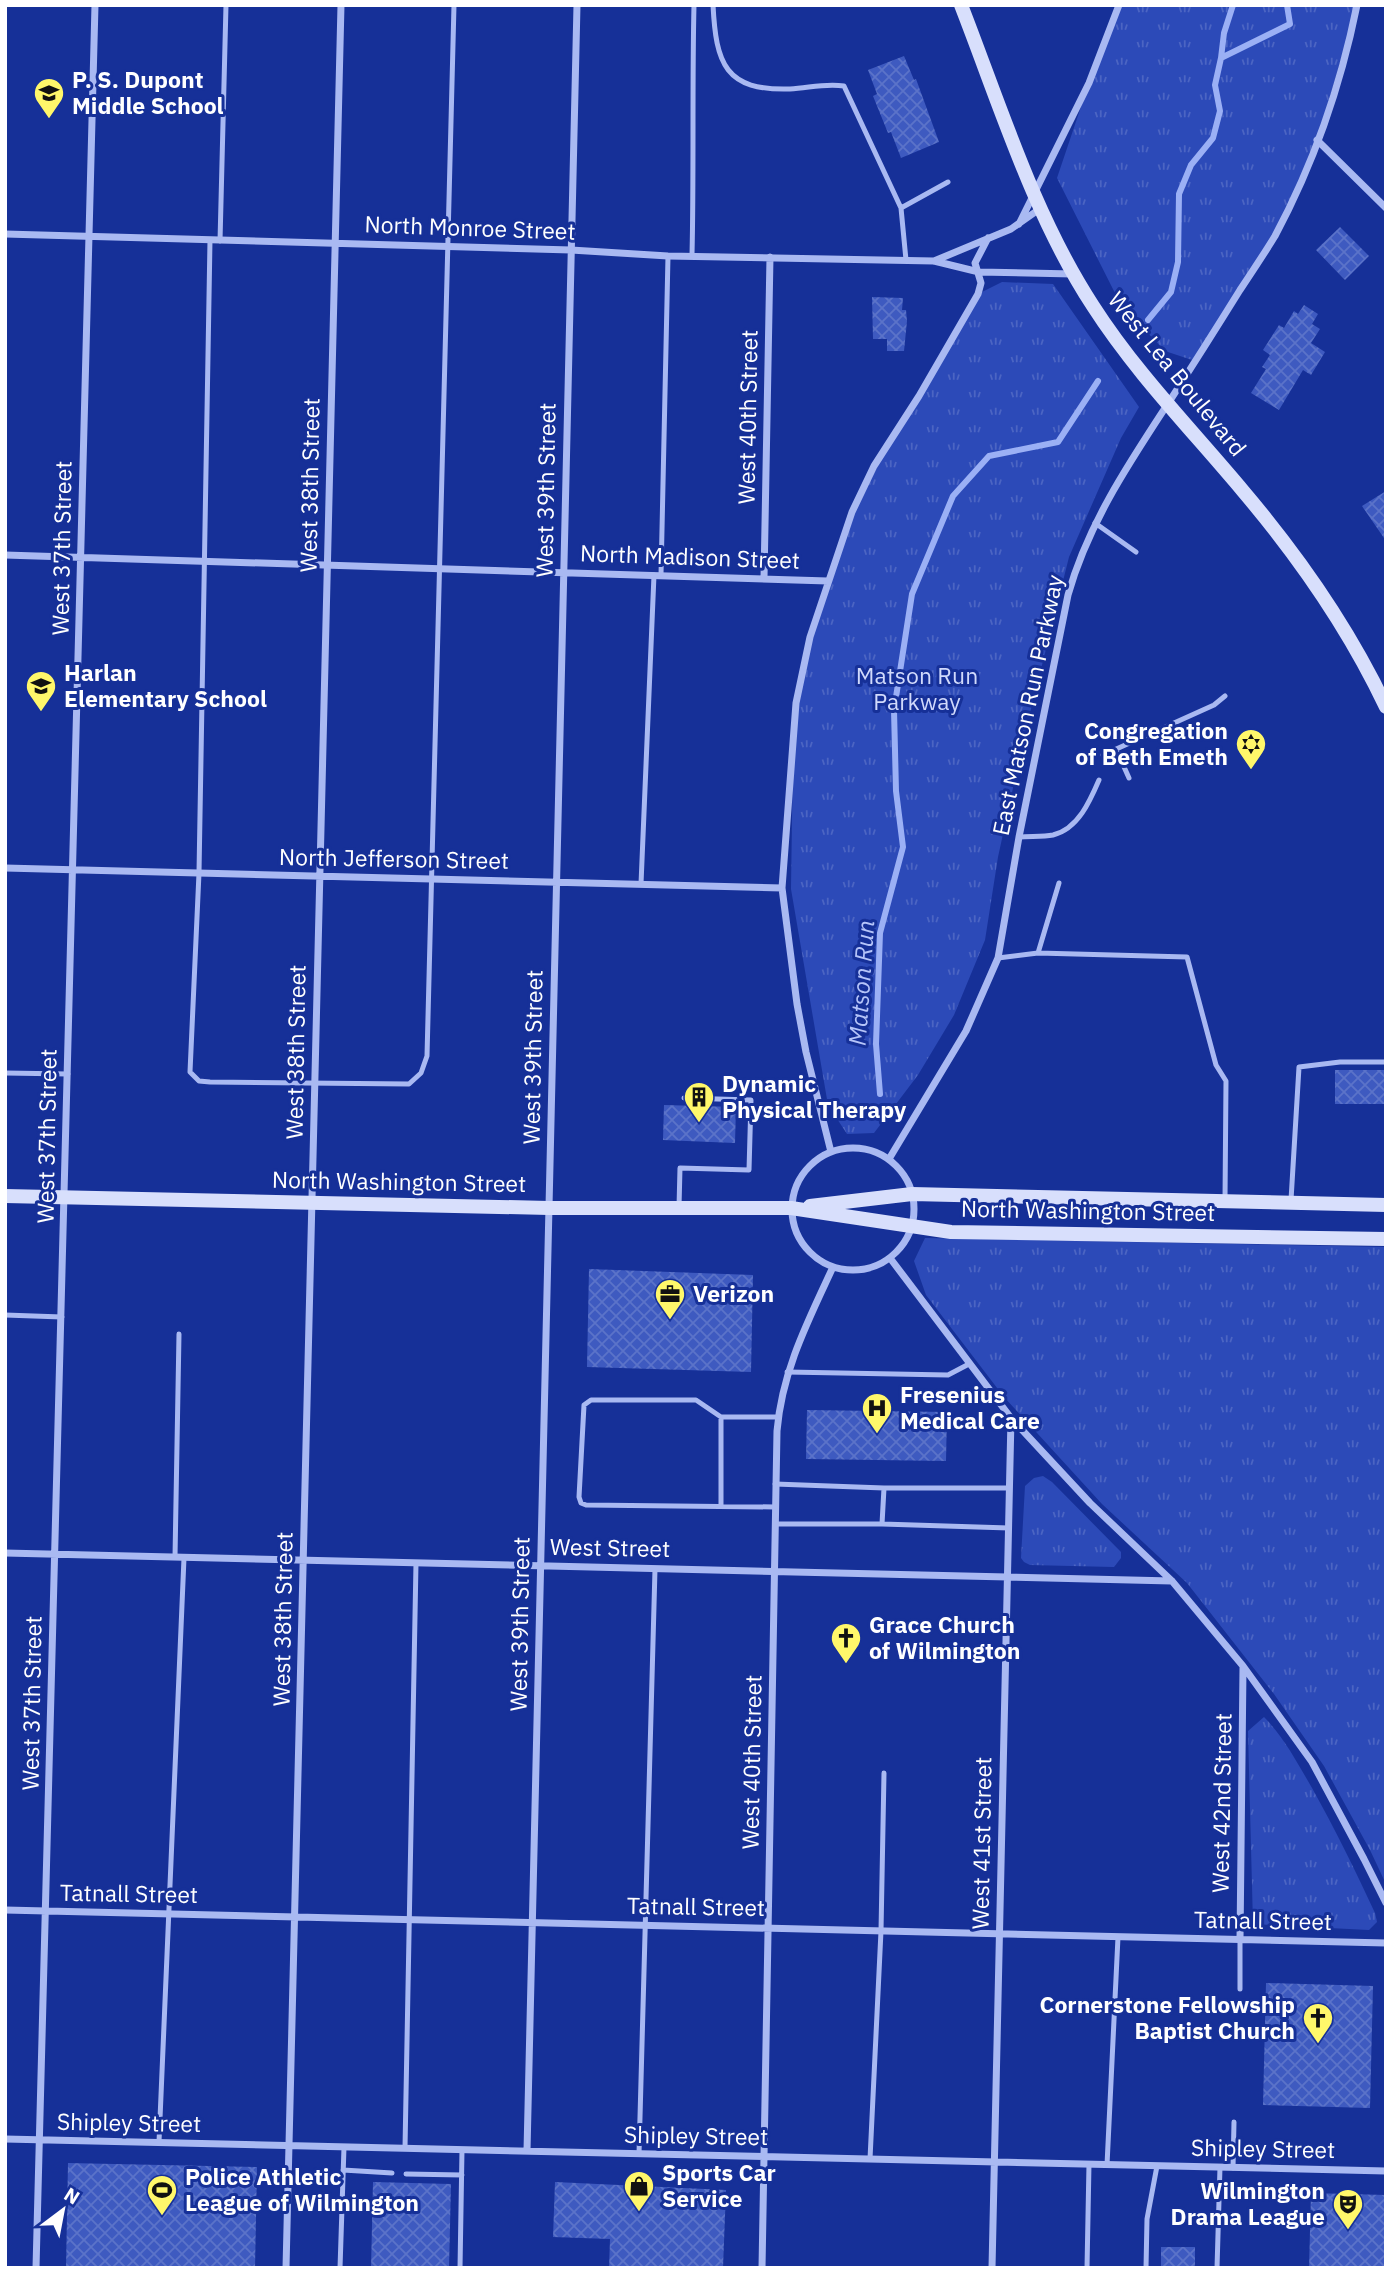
<svg xmlns="http://www.w3.org/2000/svg" width="1391" height="2273" viewBox="0 0 1391 2273" font-family="'IBM Plex Sans',sans-serif">
	<defs>
		<pattern id="grass-tufts" width="24" height="20" patternUnits="userSpaceOnUse" patternTransform="scale(1.75)"><rect width="24" height="20" fill="#2c4ab8"/><path d="M3 7l-1-3M5 7V3M7 7l1-3M15 17l-1-3M17 17v-4M19 17l1-3" fill="none" stroke="#4c65c3"/></pattern>
		<pattern id="building-cross-hatch" width="8" height="8" patternUnits="userSpaceOnUse" patternTransform="scale(1.75)"><rect width="8" height="8" fill="#3e5ac0"/><path d="M0 0l8 8M0 8l8-8" fill="none" stroke="#5b73c9"/></pattern>
	</defs>
	<rect width="100%" height="100%" fill="#163098"/>
	<!-- grass -->
	<path fill="url(#grass-tufts)" d="M1119,5h238l-40,135 -43,97 -79,124 -30,-10 -44,-46 -64,-127 32,-95z
		M1002,282l51,2 86,123 -18,31 -52,119 -45,180 -26,120 -13,83 -31,75 -36,60 -44,58 -27,1 -19,-29 -37,-216 2,-139 11,-86 43,-137 46,-91 85,-142z
		M925,1238l461,9v637l-16,-34 -46,-84 -50,-72 -87,-111 -85,-79 -98,-107 -78,-102 -12,-34z
		M1043,1476l9,6 69,70v6l-7,9 -84,-2 -6,-3 -3,-4 4,-72 9,-8z
		M1264,1717c20,20 34,47 48,71 23,41 43,82 63,125l2,9 -8,8 -116,-6 -5,-193z"/>
	<g fill="none" stroke-linecap="round" stroke-linejoin="round">
		<!-- stream -->
		<path stroke="#9bb0f5" stroke-width="6" d="M1221,58l3,-25 9,-28
			M1148,320l23,-28 7,-30 1,-68 12,-29 22,-27 7,-27 -5,-26 6,-27 69,-34 -3,-19
			M880,1094l-4,-50 4,-111 23,-86 -7,-56 -2,-81 18,-116 41,-98 36,-40 69,-14 40,-61"/>
	</g>
	<!-- building -->
	<path fill="url(#building-cross-hatch)" d="M904,56l10,24 2,-1 23,63 -38,16 -10,-26 -3,1 -15,-37 4,-2 -9,-24z
		M1340,227l29,29 -24,24 -29,-30z
		M872,297l31,1 -1,12h4l1,11 -3,30h-17v-12h-14z
		M1304,305l14,9 -6,10 8,5 -9,14 14,9 -14,23 -8,-5 -24,40 -28,-17 15,-24 -4,-2 8,-12 -7,-5 16,-25 5,3 10,-17 4,3z
		M1386,491v50l-24,-35z
		M1335,1070h51v34h-51z
		M664,1105l72,2 -1,36 -72,-3z
		M589,1269l164,6 -2,97 -164,-5z
		M807,1410l140,2 -1,49 -140,-2z
		M1266,1983l107,3 -3,122 -107,-3z
		M68,2163l189,4 -2,101h-189z
		M373,2182l78,2 -2,84h-78z
		M555,2182l171,8 -3,78h-114l1,-29 -57,-2z
		M1311,2193l75,2v73h-77z
		M1161,2247h34v21h-34z"/>
	<g fill="none" stroke-linecap="round" stroke-linejoin="round">
		<!-- lane -->
		<path stroke="#a9b9f2" stroke-width="5" d="M713,5c3,59 12,86 77,84 19,-1 35,-6 54,-3l57,122
			M210,240l-11,633 -9,199 9,9 11,1 199,2 12,-11 6,-17 27,-1051
			M220,241l6,-236
			M692,255c2,-84 0,-166 2,-250
			M906,260l-5,-52 47,-26
			M1095,523l41,29
			M661,575l7,-319
			M1116,749l13,29
			M1103,755l111,-50 11,-9
			M1019,837c11,-1 24,0 34,-2 25,-6 37,-34 46,-55
			M641,884l13,-309
			M1038,953l149,4 29,108 10,16 -1,118
			M998,958l40,-5 21,-70
			M5,1073l63,1
			M1291,1200l8,-133 41,-5h46
			M679,1207l1,-39 69,2 2,-70 -67,-2
			M5,1315l57,2
			M787,1372l161,3 21,-11
			M775,1484l109,4h125
			M721,1506v-89
			M775,1507l-189,-2 -5,-2 -2,-6 5,-92 7,-5h105l25,17h57
			M775,1524h107l127,4
			M882,1524l2,-36
			M175,1557l4,-223
			M1240,1989v-49
			M159,2142l25,-584
			M405,2148l11,-585
			M639,2154l16,-585
			M870,2159l11,-228 3,-158
			M1107,2165l11,-228
			M1233,2168l1,-46
			M343,2170l49,3
			M406,2174l56,1
			M340,2268l4,-121
			M460,2268l2,-118
			M1087,2268l2,-104
			M1146,2268l1,-49 10,-53
			M1217,2268l3,-101"/>
		<!-- street -->
		<path stroke="#a9b9f2" stroke-width="7" d="M1317,140l69,68
			M1019,224l70,-141 30,-78
			M5,234l566,16 97,6 266,5 45,11 94,2
			M934,261l77,-32 30,-21
			M5,555l823,26
			M764,578l6,-321
			M5,868l777,20
			M792 1209a61 61 0 1 1 122 0a61 61 0 1 1-122 0Z
			M831,1152l-25,-100 -9,-48 -15,-116 14,-185 14,-66 42,-125 22,-46 45,-70 59,-102 3,-11 -6,-20 13,-25
			M889,1159l77,-128 32,-73 21,-121 49,-242c20,-71 61,-132 101,-193 24,-37 48,-75 71,-112 12,-18 24,-36 35,-54 38,-71 66,-152 82,-231
			M890,1258l121,160 79,85 82,78 71,85 69,96 52,97 22,44
			M5,1553l1167,28
			M5,1910l1381,33
			M1240,1940l3,-272
			M5,2139l1381,32
			M527,2151l50,-2146
			M36,2268l59,-2263
			M286,2268l55,-2263
			M762,2268l15,-837c5,-60 31,-110 56,-164
			M992,2268l19,-850"/>
		<!-- secondary -->
		<path stroke="#d8dffc" stroke-width="14" d="M961,5c39,100 73,211 132,301 43,67 99,124 150,185 56,66 106,138 143,216
			M5,1196l544,12h242l160,24 435,7
			M810,1206l102,-12 474,11"/>
	</g>
	<!-- icons -->
	<defs>
		<g id="school-pin" transform="scale(1.575)"><path d="M0 17L-7.5 6A9.5 9.5 0 1 1 7.5 6Z" fill="#fff76a" stroke="#163098"/><path d="M0-5L7-2L0 1L-7-2ZM-4 1L0 2.5L4 1V4Q0 6-4 4Z" fill="#111"/></g>
		<g id="synagogue-pin" transform="scale(1.575)"><path d="M0 17L-7.5 6A9.5 9.5 0 1 1 7.5 6Z" fill="#fff76a" stroke="#163098"/><path d="M0-6.5L5.6 3.2H-5.6ZM0 6.5L5.6-3.2H-5.6Z" fill="#111"/></g>
		<g id="building-pin" transform="scale(1.575)"><path d="M0 17L-7.5 6A9.5 9.5 0 1 1 7.5 6Z" fill="#fff76a" stroke="#163098"/><path d="M-4-6H4V6H1V3H-1V6H-4ZM-2.5-4.3h1.7v1.8h-1.7ZM.8-4.3h1.7v1.8H.8ZM-2.5-1h1.7V.8h-1.7ZM.8-1h1.7V.8H.8Z" fill="#111"/></g>
		<g id="office-pin" transform="scale(1.575)"><path d="M0 17L-7.5 6A9.5 9.5 0 1 1 7.5 6Z" fill="#fff76a" stroke="#163098"/><path d="M-6-3h4V-5.5h4V-3h4V5H-6ZM-1-4.5V-3h2v-1.5ZM-6 0V1H6V0Z" fill="#111"/></g>
		<g id="hospital-pin" transform="scale(1.575)"><path d="M0 17L-7.5 6A9.5 9.5 0 1 1 7.5 6Z" fill="#fff76a" stroke="#163098"/><path d="M-5-5h3v3.5h4V-5h3V5h-3V1.5h-4V5h-3Z" fill="#111"/></g>
		<g id="church-pin" transform="scale(1.575)"><path d="M0 17L-7.5 6A9.5 9.5 0 1 1 7.5 6Z" fill="#fff76a" stroke="#163098"/><path d="M-1.2-6h2.4v3.5h3.3v2.4h-3.3V6h-2.4V-.1h-3.3v-2.4h3.3Z" fill="#111"/></g>
		<g id="shop-pin" transform="scale(1.575)"><path d="M0 17L-7.5 6A9.5 9.5 0 1 1 7.5 6Z" fill="#fff76a" stroke="#163098"/><path d="M-5-2.5h2.3a2.7 3.5 0 0 1 5.4 0H5L5.5 6h-11ZM-1.5-2.5h3a1.5 2.3 0 0 0-3 0Z" fill="#111"/></g>
		<g id="stadium-pin" transform="scale(1.575)"><path d="M0 17L-7.5 6A9.5 9.5 0 1 1 7.5 6Z" fill="#fff76a" stroke="#163098"/><path d="M0-5a6.5 5 0 1 0 0 10a6.5 5 0 1 0 0-10ZM-3.5-1.8h7v3.6h-7Z" fill="#111"/></g>
		<g id="theatre-pin" transform="scale(1.575)"><path d="M0 17L-7.5 6A9.5 9.5 0 1 1 7.5 6Z" fill="#fff76a" stroke="#163098"/><path d="M-5-5.5Q0-4 5-5.5V0Q5 5 0 6Q-5 5-5 0ZM-3.3-2.5H-1v1.5H-3.3ZM1-2.5H3.3v1.5H1ZM-2.8 1Q0 5.5 2.8 1Z" fill="#111"/></g>
	</defs>
	<g fill-rule="evenodd">
		<use href="#school-pin" x="49" y="93"/>
		<use href="#school-pin" x="41" y="686"/>
		<use href="#synagogue-pin" x="1251" y="744"/>
		<use href="#building-pin" x="699" y="1097"/>
		<use href="#office-pin" x="670" y="1294"/>
		<use href="#hospital-pin" x="877" y="1408"/>
		<use href="#church-pin" x="846" y="1638"/>
		<use href="#church-pin" x="1318" y="2018"/>
		<use href="#shop-pin" x="639" y="2186"/>
		<use href="#stadium-pin" x="162" y="2190"/>
		<use href="#theatre-pin" x="1348" y="2204"/>
	</g>
	<g text-anchor="middle" stroke-width="6" stroke-linejoin="round" paint-order="stroke">
		<!-- poi labels -->
		<g font-size="23" font-weight="bold" fill="#fff" stroke="#163098" text-anchor="start">
			<text x="72" y="88">P. S. Dupont<tspan x="72" dy="26">Middle School</tspan></text>
			<text x="64" y="681">Harlan<tspan x="64" dy="26">Elementary School</tspan></text>
			<text x="1228" y="739" text-anchor="end">Congregation<tspan x="1228" dy="26">of Beth Emeth</tspan></text>
			<text x="722" y="1092">Dynamic<tspan x="722" dy="26">Physical Therapy</tspan></text>
			<text x="693" y="1302">Verizon</text>
			<text x="900" y="1403">Fresenius<tspan x="900" dy="26">Medical Care</tspan></text>
			<text x="869" y="1633">Grace Church<tspan x="869" dy="26">of Wilmington</tspan></text>
			<text x="1295" y="2013" text-anchor="end">Cornerstone Fellowship<tspan x="1295" dy="26">Baptist Church</tspan></text>
			<text x="662" y="2181">Sports Car<tspan x="662" dy="26">Service</tspan></text>
			<text x="185" y="2185">Police Athletic<tspan x="185" dy="26">League of Wilmington</tspan></text>
			<text x="1325" y="2199" text-anchor="end">Wilmington<tspan x="1325" dy="26">Drama League</tspan></text>
		</g>
		<!-- street labels -->
		<g font-size="23" fill="#fff" stroke="#163098">
			<text transform="translate(470 228) rotate(2)" y="8">North Monroe Street</text>
			<text transform="translate(1177 374) rotate(51)" y="8">West Lea Boulevard</text>
			<text transform="translate(748 417) rotate(-89)" y="8">West 40th Street</text>
			<text transform="translate(310 485) rotate(-89)" y="8">West 38th Street</text>
			<text transform="translate(546 490) rotate(-89)" y="8">West 39th Street</text>
			<text transform="translate(62 548) rotate(-89)" y="8">West 37th Street</text>
			<text transform="translate(690 557) rotate(2)" y="8">North Madison Street</text>
			<text transform="translate(1028 705) rotate(-78)" y="8">East Matson Run Parkway</text>
			<text transform="translate(394 859) rotate(1)" y="8">North Jefferson Street</text>
			<text transform="translate(296 1052) rotate(-89)" y="8">West 38th Street</text>
			<text transform="translate(533 1057) rotate(-89)" y="8">West 39th Street</text>
			<text transform="translate(47 1136) rotate(-89)" y="8">West 37th Street</text>
			<text transform="translate(399 1182) rotate(1)" y="8">North Washington Street</text>
			<text transform="translate(1088 1211) rotate(1)" y="8">North Washington Street</text>
			<text transform="translate(610 1548) rotate(1)" y="8">West Street</text>
			<text transform="translate(283 1619) rotate(-89)" y="8">West 38th Street</text>
			<text transform="translate(520 1624) rotate(-89)" y="8">West 39th Street</text>
			<text transform="translate(32 1703) rotate(-89)" y="8">West 37th Street</text>
			<text transform="translate(752 1762) rotate(-89)" y="8">West 40th Street</text>
			<text transform="translate(1222 1803) rotate(-89)" y="8">West 42nd Street</text>
			<text transform="translate(982 1843) rotate(-89)" y="8">West 41st Street</text>
			<text transform="translate(129 1894) rotate(1)" y="8">Tatnall Street</text>
			<text transform="translate(696 1907) rotate(1)" y="8">Tatnall Street</text>
			<text transform="translate(1263 1921) rotate(1)" y="8">Tatnall Street</text>
			<text transform="translate(129 2123) rotate(1)" y="8">Shipley Street</text>
			<text transform="translate(696 2136) rotate(1)" y="8">Shipley Street</text>
			<text transform="translate(1263 2149) rotate(1)" y="8">Shipley Street</text>
		</g>
		<!-- park labels -->
		<g font-size="23" fill="#d1dafc" stroke="#163098">
			<text x="917" y="684">Matson Run<tspan x="917" dy="26">Parkway</tspan></text>
		</g>
		<!-- water labels -->
		<g font-size="24" font-style="italic" fill="#b5c4f9" stroke="#163098">
			<text transform="translate(862 983) rotate(-86)" y="8">Matson Run</text>
		</g>
	</g>
	<!-- border -->
	<rect width="1391" height="2273" fill="none" stroke="#ffffff" stroke-width="14"/>
	<!-- north arrow -->
	<g transform="translate(63 2210) rotate(32)" stroke="#163098" stroke-width="5" paint-order="stroke">
	<path d="M0-5L12 26L0 18L-12 26Z" fill="#ffffff"/>
	<text y="-10" font-size="19" font-weight="bold" text-anchor="middle" fill="#ffffff">N</text>
	</g>
</svg>
